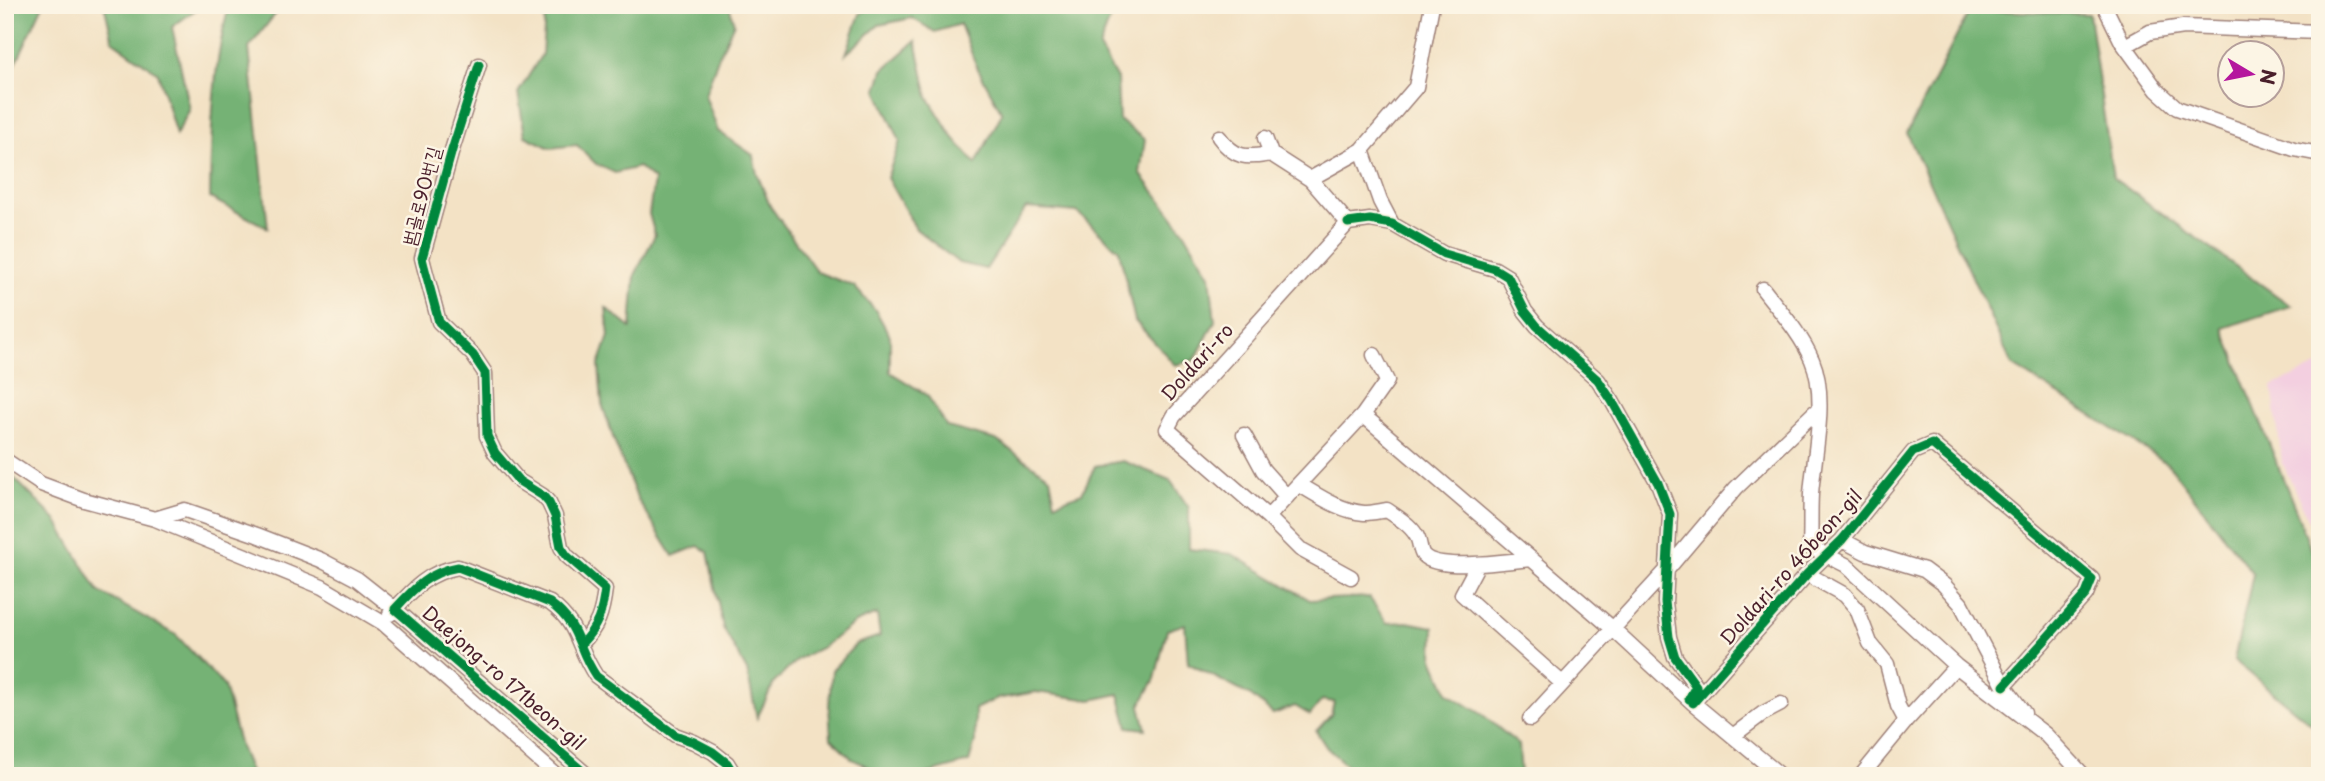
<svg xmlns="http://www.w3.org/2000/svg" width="2325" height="781" viewBox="0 0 2325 781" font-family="'Playpen Sans','Poor Story',sans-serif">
	<rect width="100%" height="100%" fill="#fcf5e5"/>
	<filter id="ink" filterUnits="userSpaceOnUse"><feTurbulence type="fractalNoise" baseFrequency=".0143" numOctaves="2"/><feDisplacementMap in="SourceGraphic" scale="14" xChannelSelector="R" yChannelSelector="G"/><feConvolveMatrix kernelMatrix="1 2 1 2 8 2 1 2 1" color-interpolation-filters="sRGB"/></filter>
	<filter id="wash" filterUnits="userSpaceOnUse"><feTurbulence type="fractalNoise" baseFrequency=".00686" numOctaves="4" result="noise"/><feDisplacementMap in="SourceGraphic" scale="28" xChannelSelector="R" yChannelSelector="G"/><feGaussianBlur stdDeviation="1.57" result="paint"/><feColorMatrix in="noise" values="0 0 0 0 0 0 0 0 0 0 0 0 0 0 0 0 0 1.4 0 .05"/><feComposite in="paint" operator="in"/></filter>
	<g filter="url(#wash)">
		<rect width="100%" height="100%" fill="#f3e2c5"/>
		<!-- built -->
		<path fill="#f3cfe0" d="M2320,365v180l-38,-83 -10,-76z"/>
		<!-- forest -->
		<path fill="#74b274" stroke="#5f6850" stroke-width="2" d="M5,5h38l-31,67 -7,9z
			M104,5h98l-30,22 18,82 -14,26 -18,-62 -45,-32z
			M229,5h53l-33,43 19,180 -58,-30c1,-65 2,-130 19,-193z
			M546,5h183l5,18 -16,35 -13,37 13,36 35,24 4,19 13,32 47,66 37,14 22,25 14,25v36l37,23 20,32 49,13 54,37 5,26 27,-10 13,-27 28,-5 47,19 19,28v41l43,5 78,46 59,-3 18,26 20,-1 27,5 -1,31 15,35 35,22 36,30 2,31h-162l-32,-28 -11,-17 15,-16 3,-13 -12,-2 -12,15 -15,-9 -22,8 -22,-18 -63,-33 -3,-39 -18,6 -12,49 -15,27 6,23 -18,-2 -9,-33 -28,6 -55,-8 -40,7 -21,10v33l-6,20 -46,13h-38l-33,-16 -21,-21 -2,-33 3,-35 24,-26 24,-8 -3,-22 -22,9 -34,25 -23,11 -24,24 -17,35 -10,-47 -24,-43 -15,-76 -10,-6 -25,10 -35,-56 -22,-54 -14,-42 -3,-39 10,-29 -3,-28 25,20 4,-53 20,-40 -6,-21 5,-34 -15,-13 -24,6 -19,-9 -19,-19 -27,3 -25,-12 -7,-43 24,-39z
			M872,5h233l6,11 -12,32 18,31 2,41 26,20 -5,33 44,58 26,44 5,46 -20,39 -20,5 -40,-44 -16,-71 -42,-38 -51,-4 -40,61 -27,-6 -43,-34 -29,-51 13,-37 -23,-51 6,-20 33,-29 12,56 24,39 24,28 26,-51 -25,-46 -17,-43 -25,8 -23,-14 -33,7 -33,29 14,-40z
			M1970,10l119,4 24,164 178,128 -68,22 97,243v160l-86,-71 19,-86 -85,-110 -156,-99 -105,-232z
			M5,469l51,51 42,71 78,44 48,51 16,61 12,29h-247z"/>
	</g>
	<g filter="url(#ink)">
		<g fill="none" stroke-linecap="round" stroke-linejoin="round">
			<!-- street casing -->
			<g stroke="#9e8078" stroke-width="17">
				<path id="street" d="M2104,5l18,37 35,48 20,18 117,41 26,5
					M2125,46l25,-14 33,-5 137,5
					M479,65l-27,85 -30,108 2,8 15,56 34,33 12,18 2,63 8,17 24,28 24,15 6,7 6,13 6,31 6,9 38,33c-3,25 -7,37 -24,55
					M1219,137c16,22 27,21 52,17l39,25 38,44
					M1265,138l6,16
					M1362,150l18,51 12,23
					M1310,179l52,-29 54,-63 16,-82
					M1348,223l22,-3 22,4 52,30 51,15 13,8 17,34 12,15 61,54 14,21 46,82 12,31 -5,88 4,35 6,20 21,29 -7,13
					M1348,223l-174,193 -7,13 101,88 32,32 51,28
					M1763,289c17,22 38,45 49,71 16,37 2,94 -1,134 -1,17 0,36 -1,53l36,18 110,101 90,69 38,41
					M1363,415l249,213 81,75 88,73
					M1244,435l19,35 24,27
					M5,460l36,24 43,16 71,19 167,68 61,36 174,153
					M1300,485c19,11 40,26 64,28 7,0 16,-2 23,-3 11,8 26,16 31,29 2,5 2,12 5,16 14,17 87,6 107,4
					M1268,517l95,-102 24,-34 -13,-26
					M155,519l30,-9 72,25 64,25 36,19 38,30 -5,5
					M1842,540l23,12 59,18 20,15 17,19 43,82 20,27
					M1478,564l-16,30 100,89
					M1807,574l38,21 12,14 13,34 17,21 11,42 8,15
					M1693,703l114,-129 35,-34 71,-88 19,-8 160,135 -6,15 -82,92
					M1530,719l136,-148 70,-83 83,-80
					M1734,735l28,-21 19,-10
					M588,776l-193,-167c19,-21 34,-37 63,-42l92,36c31,23 26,44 46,73l79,59 19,7 19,10 14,11 8,13
					M1861,776l45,-55 50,-55"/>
			</g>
			<!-- street -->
			<use href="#street" stroke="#fff" stroke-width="14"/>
			<!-- cycleway casing -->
			<g stroke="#fcf5e5" stroke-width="13">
				<path id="cycleway" d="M479,65l-27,85 -30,108 2,8 15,56 34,33 12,18 2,63 8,17 24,28 24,15 6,7 6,13 6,31 6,9 38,33c-3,25 -7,37 -24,55
					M1348,223l22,-3 22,4 52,30 51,15 13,8 17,34 12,15 61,54 14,21 46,82 12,31 -5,88 4,35 6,20 21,29 -7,13
					M1693,703l114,-129 35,-34 71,-88 19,-8 160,135 -6,15 -82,92
					M588,776l-193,-167c19,-21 34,-37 63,-42l92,36c31,23 26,44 46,73l79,59 19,7 19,10 14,11 8,13"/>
			</g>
			<!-- cycleway -->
			<use href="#cycleway" stroke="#00873e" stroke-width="9"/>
		</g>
	</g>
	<g text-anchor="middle" stroke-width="5" stroke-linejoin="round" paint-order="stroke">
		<!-- street labels -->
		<g font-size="19" fill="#4a1f2b" stroke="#fcf5e5">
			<text transform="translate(421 196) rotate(-75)" y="7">범골로90번길</text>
			<text transform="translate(1197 362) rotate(-48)" y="7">Doldari-ro</text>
			<text transform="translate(1791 567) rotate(-48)" y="7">Doldari-ro 46beon-gil</text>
			<text transform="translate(504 678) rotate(41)" y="7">Daejong-ro 171beon-gil</text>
		</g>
	</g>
	<!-- margin -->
	<rect width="2325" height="781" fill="none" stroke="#fcf5e5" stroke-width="28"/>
	<!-- north arrow -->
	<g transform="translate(2251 74) rotate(100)"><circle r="33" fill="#fcf5e5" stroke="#b59f9b" stroke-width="2"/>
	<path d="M0-5L12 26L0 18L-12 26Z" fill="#b5179e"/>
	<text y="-10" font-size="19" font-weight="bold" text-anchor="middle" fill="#4a1f2b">N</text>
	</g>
</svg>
